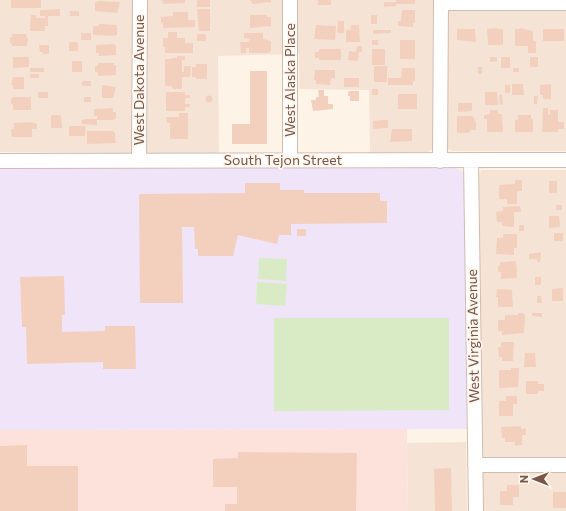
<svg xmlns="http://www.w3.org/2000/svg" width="566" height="511" viewBox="0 0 566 511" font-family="Commissioner,sans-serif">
	<rect width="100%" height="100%" fill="#fdf3e7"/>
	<!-- residential -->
	<path fill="#f5e4d5" d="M0,0h433l-1,149 -4,3 -58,1 -1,-63 -70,-1v-35l-81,2 1,98 -219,-2z
		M447,0h119v151h-114l-4,-2 -1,-5z
		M481,170h85v341h-83l-4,-335z
		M466,442l1,69h-59l-1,-68z"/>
	<!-- commercial -->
	<path fill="#fde2db" d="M407,429l1,82h-408v-81z"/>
	<!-- education -->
	<path fill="#f0e4f9" d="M0,168h454l7,2 3,3 3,256 -467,1z"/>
	<!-- green -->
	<path fill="#d8ebc5" d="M259,258l28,1 -1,22 -28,-2z
		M257,282l30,2 -2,22 -29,-2z
		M274,318h175v92l-175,1z"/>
	<!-- building -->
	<path fill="#f3cfbe" d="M11,0h30v8h-30z
		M162,0h23v3l-22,1z
		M197,0h13v7h-13z
		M250,0h21v2l-18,2z
		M318,0h13v5h-13z
		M396,0h19v4h-19v2l-12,1v-5h12z
		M100,1l20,1 -3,11 -22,-2v-9z
		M60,9v7h-20v-6z
		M197,9h13v22h-11z
		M402,10h13v13h-2v4l-15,-1v-5h3z
		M70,11h9v5h-9z
		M173,12h15v8h7v7l-32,1v-5h-2v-6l12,-1z
		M31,15h5v3h9v-2h3v10h-3v5h-15z
		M250,15h17v2h4v9l-21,2z
		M371,15h6v9h-6z
		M338,21h6v12h-7z
		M99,24l18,1v10l-3,1 -21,-1v-9h6z
		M316,25l20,1 -1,14 -21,-1z
		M351,25h8l1,17h-14v-12h5z
		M497,28v1h6v16h-15l-1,-16z
		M520,28l13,3v10h3v12h-8v-7h-13v-17h5z
		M457,29h18l1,13 -19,-2z
		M543,29h21v12h-21z
		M373,30h18v3l-18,1z
		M168,32h9v6h8v5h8v10h-28v-6h-2v-9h5z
		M81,33h10v7h-10z
		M244,33h19v6l8,2v10l-3,2h-19v-5h-3v5h-5l-1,-11h8l2,-3 -6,-1z
		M12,34h14l1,4h1l-1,8h-15v-3l-2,1v-7h2z
		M197,34h9v7h-9z
		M372,40h6v5h-6z
		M400,40h15v19h-15z
		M69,42h9v9h-9z
		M114,44l2,2v9l-17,1v-3h-3v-8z
		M39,45h10v9h-6v-2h-3z
		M357,46h5v6h-3l-1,9 -10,-1 1,-9 7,1z
		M319,49h22v11h-22v-2h-4v-6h4z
		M372,49h13v16h-13z
		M177,56h8v4h-3v12h2v-6h7l-1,11h-8v12h-9l-1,-3h-7v-27h7v-1h5z
		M13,57h16v10l-16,1z
		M490,57h7v4l-7,1z
		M501,57h9v11h-9z
		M530,57h8v10h-8z
		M72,61h10v11h-10z
		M98,63h16v2h2v10l-18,1v-4h-3v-6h3z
		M196,64h11v15h-11v-2h-4v-10h4z
		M374,66h13v16h-13z
		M478,67h4v7h-4z
		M30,68h14v4h-14z
		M402,68h13v13h-2v4h-25v-7h13z
		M513,68h6v4h-6z
		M315,70h20v8h-4l-1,7 -14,-1v-4h-2z
		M250,71h17v73h-35v-20h18z
		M30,74h9v4h-9z
		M13,77h11v12h-11v-4h-2z
		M344,78h15v9h-15z
		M82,81h9v5h-9z
		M512,84h11l1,11h-12z
		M551,84v15h-8v-4h-3v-10z
		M102,85l14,2 -3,11h-11z
		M505,85h5v8h-5z
		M372,89h6v6h-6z
		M318,90h6v6h4v8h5v5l-20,2 -2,-11h5v-3h3z
		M350,91h9v10h-9v-5h-2v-4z
		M38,92h10v6h-10z
		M166,92h19v3h5v3h-5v6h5v3h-5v4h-19z
		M485,92h12l1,13h-13z
		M398,94h19v15h-19z
		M502,94l1,10 -3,1 -1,-10z
		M205.5 99a3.5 3.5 0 1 1 7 0a3.5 3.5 0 1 1-7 0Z
		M534,96h4l-1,8h-3z
		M13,97h18v13h-18v-6h-2v-5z
		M84,97h7v5h-7z
		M458,103h14v8l-14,1z
		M113,108v4h3v7l-3,1h-16v-4h-3v-7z
		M543,108h5v7h2v-5h8v12h6v7h-6v3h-16z
		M490,110h8v4h4l1,18h-16v-13h-3v-4l6,-1z
		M179,113h9v26h-18v-16h-3l-1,-6h13z
		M51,115h10l1,13h-11z
		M518,115h13v4h2v13h-18v-12h3z
		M457,116h16l3,7v7h-6v2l-4,1h-9z
		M84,119h13v6l-15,-1v-4h2z
		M384,120h4v8l-15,1v-8z
		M32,122l5,2v5h-5v8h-20l-1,-8h3v-6z
		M69,126h16v10h-16z
		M392,129h20v12l-22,1z
		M87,131h26l2,2 1,10 -29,1z
		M515,180h7v11h-5v13h-10v-5h-8v-14l16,-1z
		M549,181h8v12h-8z
		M245,183h35v7h24v3h76v8h7v22l-96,1v11h-12l-2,9 -39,-9 -5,21h-35v-7h-3l-1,-22h-12l1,76h-43l-1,-109 106,-1z
		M556,205h6v5h-6z
		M520,206l1,6h-7v15l-12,-1v-4h-5l-1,-10 7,-1v-4z
		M549,216h10l1,11 -11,1z
		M519,225h5v6h-5z
		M297,229h9v7h-9z
		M554,233h9v8h-9z
		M503,234h14v14h-3v7l-18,-1 1,-16h6z
		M541,252l-1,10h-3v-3h-8v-5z
		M516,261l1,17 -16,1v-7h-3v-6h2v-4z
		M64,276l1,39h-3v17l43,-1v-5h30l1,43h-33v-7l-76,2 -1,-37h-4l-2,-50z
		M535,277h6v8h-6z
		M563,288v13h-11v-12z
		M497,289l15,1 1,17h-15v-10h-2z
		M537,296h4l1,7h-5z
		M518,313h5l2,2 -1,18 -22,2v-4h-4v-11h7v-5h13z
		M532,313h10v4l-10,-1z
		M501,342h13l-1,19h-11v-4h-3l-1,-10h3z
		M525,353h10l1,14h-12z
		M511,368h8l-1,19 -19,1v-18h12z
		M526,381h12v3h6v7h-6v3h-12z
		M506,396h11v8h-4v12h-14v-15h7z
		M521,426v3h5v6h-4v10l-7,1v-4h-10v-4h-3l-1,-11z
		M27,445v21h51v45h-78v-65z
		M238,452l119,1 -1,58h-131v-7h12v-17h-24v-28l25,-1z
		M451,468l1,43h-17l-1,-42z
		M507,485h12v12h-6v8h-13v-14h7z
		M553,492h13v16h-13z"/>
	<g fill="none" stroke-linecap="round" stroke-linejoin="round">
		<!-- minor casing -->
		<g stroke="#d2bbaf" stroke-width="16">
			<path id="minor" d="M441,3h125
				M139,160l1,-160
				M290,160v-160
				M471,160l5,351
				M0,161l566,-1
				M440,161l1,-161
				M475,465h91"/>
		</g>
		<!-- minor -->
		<use href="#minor" stroke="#fff" stroke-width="14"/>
	</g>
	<g text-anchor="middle" stroke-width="3.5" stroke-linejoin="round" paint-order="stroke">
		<!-- street labels -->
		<g font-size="14" fill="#78574a" stroke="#fff7ee">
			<text transform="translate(139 80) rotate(-90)" y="5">West Dakota Avenue</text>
			<text transform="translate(290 80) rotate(-90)" y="5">West Alaska Place</text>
			<text x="283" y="165">South Tejon Street</text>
			<text transform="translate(473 336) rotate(-91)" y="5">West Virginia Avenue</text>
		</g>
	</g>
	<!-- north arrow -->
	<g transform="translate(534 479) rotate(270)" stroke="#fff7ee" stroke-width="3" paint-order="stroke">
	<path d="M0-3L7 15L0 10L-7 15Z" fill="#78574a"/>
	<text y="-6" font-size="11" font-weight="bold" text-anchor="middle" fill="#78574a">N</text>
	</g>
</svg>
